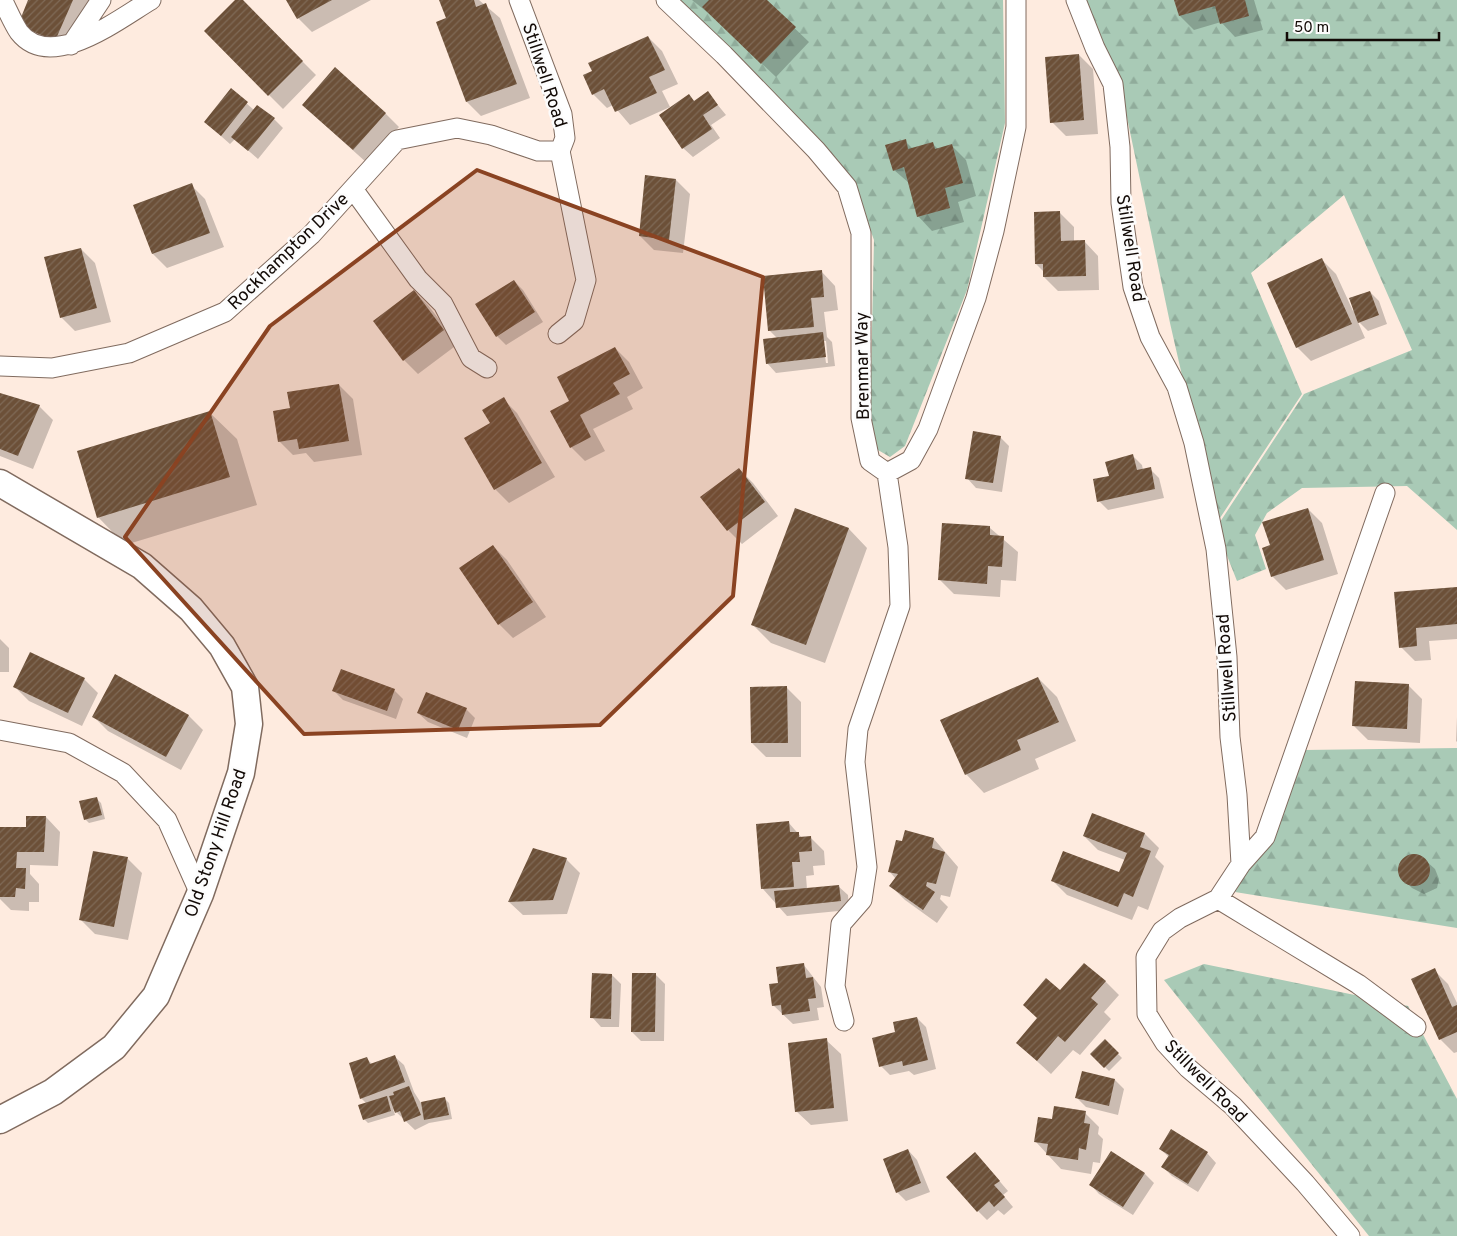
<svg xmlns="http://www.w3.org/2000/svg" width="1457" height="1236" viewBox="0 0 1457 1236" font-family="Overpass,sans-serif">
	<defs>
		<pattern id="forest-firs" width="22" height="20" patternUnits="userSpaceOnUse" patternTransform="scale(1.25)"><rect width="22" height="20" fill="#a9cab6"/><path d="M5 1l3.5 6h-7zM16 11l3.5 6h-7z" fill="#90ac9b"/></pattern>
		<pattern id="building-hatch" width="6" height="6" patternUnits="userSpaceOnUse" patternTransform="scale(1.25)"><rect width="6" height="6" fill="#6c5038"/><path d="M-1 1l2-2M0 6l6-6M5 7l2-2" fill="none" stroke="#7f6a57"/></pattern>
	</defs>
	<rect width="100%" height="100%" fill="#feebdf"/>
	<!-- forest -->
	<path fill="url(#forest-firs)" d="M673,0h330l2,123 -38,167 -62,156 -15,11 -12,-7 -8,-31 4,-179 -20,-55z
		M1078,0h379v530l-50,-44 -105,2 -35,25 -12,22 11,34 -29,12 -21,-53 88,-134 108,-44 -68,-155 -93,78 51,121 -86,130 -46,-201 -50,-239z
		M1457,748v180l-222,-36 34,-58 35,-84z
		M1204,964l204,42 49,93v137h-88l-205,-256z"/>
	<!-- shadow -->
	<path fill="#0003" fill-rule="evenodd" d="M30,0h62l-23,54 -36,-16z
		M237,0h4l75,75 -33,34 -78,-78z
		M288,0h83l-59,32 -14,-14z
		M441,0h38l21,18 30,80 -49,18 -14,-14 -30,-80 10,-3z
		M692,0h73l44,42 -33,35 -64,-61z
		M1175,0h79l9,30 -28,7 -14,-15 -27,8 -14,-14z
		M648,37l14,14 16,33 -16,7 8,16 -40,18 -17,-20 -6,3 -14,-14z
		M1079,55l14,14 5,65 -32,2 -14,-14z
		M231,90l23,20 20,9 9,9 -25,31 -23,-20 -5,5 -25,-22z
		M708,93l18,22 -15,10 9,13 -27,19 -10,-9 6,-52 6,6z
		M385,113l14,14 -32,36 -50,-45z
		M905,141l8,8 19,-6 6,6 14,-3 14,14 10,36 -18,6 6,20 -32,9 -14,-15 -9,-33 -15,-13z
		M676,180l14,14 -7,59 -29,-3 -14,-14z
		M191,185l14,14 19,48 -57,21 -14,-14 -18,-48z
		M1060,213l14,14v15l10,-1 14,15 1,34 -41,1 -14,-14v-5l-8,-8z
		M81,249l14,14 16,59 -36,9 -14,-14z
		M1322,260l14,14 17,37 17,-19 9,9 8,23 -19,7 -11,-11 8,18 -54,23 -14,-14z
		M821,271l14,15 3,24 -14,2 3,25 5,5 3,24 -59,7 -9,-10 10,-25 -7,-7zM823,341h3l2,22h-2z
		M514,281l9,9 20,32 -37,23 -9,-9z
		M414,291l14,14 30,39 -40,30 -14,-14 -29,-39z
		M615,348l14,14 14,26 -16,9 6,12 -40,20 12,22 -20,10 -14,-14v-46z
		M339,385l14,14 9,56 -48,7 -8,-9 -13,2 -14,-14 12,-32z
		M0,395l39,11 14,14 -20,49 -33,-13z
		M503,399l14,14 38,64 -46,26 -14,-14 -3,-65z
		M209,412l28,27 20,66 -132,40 -27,-28z
		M1000,437l9,9 -7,46 -26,-4 -9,-10z
		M1133,456l9,9 1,5 7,-1 9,9 5,20 -56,12 -9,-9 11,-24z
		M739,469l14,14 25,33 -36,28 -14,-14z
		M795,509l54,20 18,19 -42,115 -54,-20 -18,-18z
		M1308,509l14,14 16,51 -52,16 -14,-14 -1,-30z
		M990,528l28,24 -2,29 -15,-1 -1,17 -46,-3 -14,-14z
		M493,546l14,14 39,57 -33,21 -14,-14 -38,-56z
		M1457,588v51l-28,2 2,19 -16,1 -14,-14 -5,-54z
		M0,639l9,9v24h-9z
		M116,676l73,40 14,14 -22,40 -73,-39 -14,-14z
		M1038,678l19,19 19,44 -41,18 4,10 -55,24 -18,-19z
		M84,679l14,14 -16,33 -53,-25 -14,-14z
		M1408,685l14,14 -2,44 -52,-3 -14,-14z
		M787,688l14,14v55h-35l-14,-14z
		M394,690l9,9 -7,20 -53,-19 -9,-9z
		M466,709l9,9 -8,20 -39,-16 -10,-9z
		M1457,717v25l-1,-1z
		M96,798l5,5 4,16 -16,4 -4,-4z
		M46,817l14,15 -2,34 -28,-1v9l9,10v18h-10v9l-18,-1 -11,-11v-71h27z
		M788,822l14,16 8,-1 14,14 1,14 -12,1 1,9 -8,1 1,13 31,-3 10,9 1,15 -62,6 -24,-27z
		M1145,834l14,14 -4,9 9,9 -16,44 -10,-4 -6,14 -65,-25 -14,-14 67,-8 5,-13 -27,-10 -14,-14z
		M934,839l24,28 -8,30 -9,-2 -1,4 8,8 -11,16 -32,-23 -14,-14 5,-7 -7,-8 14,-29z
		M1416,855l9,5 10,9 4,10 -2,9 -13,6 -12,-6 -9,-9 -3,-8 6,-13z
		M128,859l14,14 -14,67 -33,-6 -14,-14z
		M566,859l14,14 -13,41 -44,1 -14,-13z
		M803,964l18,23 3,20 -7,1 2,12 -26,4 -20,-19 7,-21z
		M1434,970l14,14 9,19v49l-3,1 -14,-14z
		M655,974l10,10 -1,57h-23l-9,-9z
		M612,975l9,9 -2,43h-18l-9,-10z
		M1105,981l14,14 -15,17 7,7 -31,36 -7,-5 -22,24 -34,-31 44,-51z
		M917,1018l9,9 10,42 -22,6 -5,-4 -19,4 -9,-9 16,-33z
		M826,1040l15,14 7,67 -37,4 -15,-14z
		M1105,1041l17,17 -13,13 -17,-17z
		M394,1056l10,9 10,27 7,11 24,-4 4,4 3,16 -23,4 -14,7 -22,-21 2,6 -27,8 -4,-4 3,-15 -6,-6 5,-40 7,7z
		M1115,1080l9,9 -6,26 -32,-8 -9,-9z
		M1085,1113l14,14 -1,7 5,5 -3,24 -7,-1 -2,12 -30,-5 -25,-27 17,-22z
		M1172,1131l35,22 9,10 -18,29 -26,-16 -9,-9 6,-10 -9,-8z
		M908,1150l9,10 13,32 -24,9 -9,-9z
		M1111,1153l34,21 9,9 -21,32 -34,-21 -9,-10z
		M984,1163l24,28 -5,4 10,12 -9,8 -6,-5 -11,10 -9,-9z"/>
	<!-- building -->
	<path fill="url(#building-hatch)" d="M28,0h45l-18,41 -37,-16z
		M235,0h8l60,61 -35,35 -64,-65z
		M286,0h46l-35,19z
		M439,0h35l2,7 10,-4 31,81 -51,18 -30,-80 10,-4z
		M709,0h58l29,27 -35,37 -59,-57z
		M1174,0h71l4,16 -29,8 -5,-18 -36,10z
		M648,36l17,34 -16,7 8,16 -42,19 -11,-23 -12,6 -9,-20 9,-4 -4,-8z
		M1079,54l5,66 -34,3 -5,-66z
		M335,67l51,46 -33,37 -51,-45z
		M231,88l17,14 -27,34 -17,-14z
		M708,91l10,14 -15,10 9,14 -30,20 -23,-34 30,-21 5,7z
		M257,105l18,13 -27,33 -17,-14z
		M906,139l2,10 25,-7 2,7 17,-5 11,39 -18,5 5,20 -33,9 -13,-50 -11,4 -8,-26z
		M645,175l31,4 -7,61 -30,-4z
		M192,183l18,50 -58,21 -19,-49z
		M1060,211l1,30 24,-1 1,36 -43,1v-13h-8l-1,-52z
		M81,248l16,60 -37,10 -16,-61z
		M1322,258l30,66 -56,24 -29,-65z
		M822,270l2,27 -13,1 3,29 -46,4 -5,-55z
		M514,280l21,32 -39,25 -21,-33z
		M414,290l30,40 -41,31 -30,-40z
		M1370,291l9,24 -21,8 -9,-25z
		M823,332l3,25 -60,7 -3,-25z
		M615,347l15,27 -17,9 7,11 -40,21 11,22 -21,11 -20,-37 19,-10 -12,-24z
		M339,384l10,57 -50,8 -2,-10 -19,3 -5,-31 17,-3 -3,-16z
		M0,393l40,12 -22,51 -18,-7z
		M504,397l38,66 -48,27 -30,-52 26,-15 -8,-13z
		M210,411l20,66 -133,41 -20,-67z
		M973,431l28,5 -8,47 -28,-4z
		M1133,454l4,16 14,-3 4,22 -58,13 -4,-23 16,-3 -4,-14z
		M739,468l26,34 -38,29 -27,-34z
		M795,508l54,20 -43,117 -55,-20z
		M1308,508l16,52 -53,17 -9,-29 8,-3 -8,-23z
		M942,523l48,3v9l14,1 -2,31 -14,-1 -1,18 -49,-4z
		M493,545l40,57 -35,23 -39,-57z
		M1457,587v37l-41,4 1,18 -18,2 -5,-56z
		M30,652l55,26 -17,35 -55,-26z
		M341,669l54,20 -8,22 -55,-20z
		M115,674l74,41 -23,42 -74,-40z
		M1038,677l21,45 -42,18 4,10 -56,25 -25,-55z
		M1355,681l54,3 -2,45 -55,-3z
		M787,686l1,57h-37l-1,-56z
		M426,692l41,16 -9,22 -41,-17z
		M97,797l5,18 -18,5 -5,-19z
		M1092,813l53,20 -5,14 11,4 -18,46 -9,-4 -6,14 -67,-26 12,-30 56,21 8,-19 -44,-17z
		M26,816h20l-2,36h-27l-1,16h10l-1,21 -9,-1 -1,9h-15v-70h26z
		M789,821l1,11h9v5l12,-1 1,15 -13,1 1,10h-8l2,25 -33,2 -5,-65z
		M905,830l29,8 -2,10 13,4 -9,32 -9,-2 -1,4 9,6 -12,18 -34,-24 9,-12 -10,-2 8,-32 6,1z
		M533,848l34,10 -14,42 -45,2z
		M93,851l35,6 -14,70 -35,-7z
		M1398 870a16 16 0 1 1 32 0a16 16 0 1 1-32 0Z
		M839,885l2,16 -65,7 -2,-17z
		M804,963l2,15 7,-1 3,21 -8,1 2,12 -28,4 -1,-10 -9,1 -3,-22 9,-1 -2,-16z
		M1084,963l22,18 -15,17 7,6 -33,38 -7,-6 -21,25 -21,-18 21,-25 -14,-13 23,-27 14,12z
		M1435,968l17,39 5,-2v27l-18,8 -28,-61z
		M592,973l20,1 -1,45 -21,-1z
		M632,973h24l-1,59h-24z
		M917,1017l11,43 -25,6 -1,-5 -23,6 -7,-29 23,-6 -2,-10z
		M827,1038l7,70 -39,4 -7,-69z
		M1105,1039l14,14 -15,15 -14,-14z
		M395,1055l10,27 -45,17 -11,-36 18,-6 3,7z
		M1082,1071l33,8 -6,27 -34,-8z
		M409,1086l12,29 -17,7 -4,-11 -5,2 -6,-17 5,-1 -1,-3z
		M387,1096l4,15 -28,9 -5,-15z
		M445,1097l4,18 -25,5 -3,-18z
		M1054,1106l32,5 -2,12 6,1 -4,26 -7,-2 -1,12 -32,-5 2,-11 -14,-2 4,-25 14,2z
		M1171,1129l37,23 -20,32 -27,-17 8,-12 -10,-6z
		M908,1149l13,34 -25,10 -13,-34z
		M1111,1151l34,22 -22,34 -34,-22z
		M975,1152l25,29 -6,4 11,12 -11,10 -5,-6 -12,11 -31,-35z"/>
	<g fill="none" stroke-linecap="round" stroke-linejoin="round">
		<!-- street casing -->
		<g stroke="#806b5f" stroke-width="21">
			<path id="street" d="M519,0l43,114 3,24 -5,13
				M666,0l58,55 92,95 31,37 14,46v185l9,43 17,12 24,-13 17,-31 48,-131 18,-67 22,-104v-127
				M1076,0l19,48 18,36 7,63 1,56 12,84 17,50 27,50 17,56 22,106 11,108 3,80 7,58 4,69 -23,35 -38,19 -18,13 -16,26 1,57 18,29 23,25 45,38 72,77 45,53
				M3,1c5,10 10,22 16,31 32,41 101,-14 132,-32
				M71,45l30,-45
				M353,189l65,90 25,25 28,54 16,10
				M558,334l16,-13 12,-41 -26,-129
				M0,366l52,2 77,-15 96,-41 86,-77 86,-95 60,-12 34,7 47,16h22
				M0,730l69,13 54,30 44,47 33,74
				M1241,864l24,-27 120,-344
				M1218,899l140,85 58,43
				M844,1021l-9,-35 6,-62 21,-24 5,-33 -12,-105 3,-33 42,-123 -2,-59 -11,-74"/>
		</g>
		<!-- secondary casing -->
		<g stroke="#806b5f" stroke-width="29">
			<path id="secondary" d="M0,483l142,83 49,43 31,37 23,41 4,37 -8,49 -41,121 -44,102 -42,51 -61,45 -53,28"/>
		</g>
		<!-- street -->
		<use href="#street" stroke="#fff" stroke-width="19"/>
		<!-- secondary -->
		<use href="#secondary" stroke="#fff" stroke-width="26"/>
	</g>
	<!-- marked area -->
	<path fill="#8a4322" fill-opacity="0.2" stroke="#8a4322" stroke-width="4" stroke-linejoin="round" d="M477,170l286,107 -30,319 -133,129 -296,9 -179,-197 145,-211z"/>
	<g text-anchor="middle" stroke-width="5" stroke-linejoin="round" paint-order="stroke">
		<!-- street labels -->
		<g font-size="18" fill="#120a06" stroke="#fcfcfc">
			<text transform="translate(545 75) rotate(72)" y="6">Stillwell Road</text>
			<text transform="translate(1131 248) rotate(81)" y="6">Stillwell Road</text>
			<text transform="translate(288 251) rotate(-44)" y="6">Rockhampton Drive</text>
			<text transform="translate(862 366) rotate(-91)" y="6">Brenmar Way</text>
			<text transform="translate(1226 668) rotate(-94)" y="6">Stillwell Road</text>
			<text transform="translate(215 843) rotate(-71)" y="6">Old Stony Hill Road</text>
			<text transform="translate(1206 1081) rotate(45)" y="6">Stillwell Road</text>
		</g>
	</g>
	<!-- scale -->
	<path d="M1287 32v8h152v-8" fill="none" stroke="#120a06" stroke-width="2.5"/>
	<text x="1294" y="32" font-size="15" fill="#120a06" stroke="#fcfcfc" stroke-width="4" paint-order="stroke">50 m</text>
</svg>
